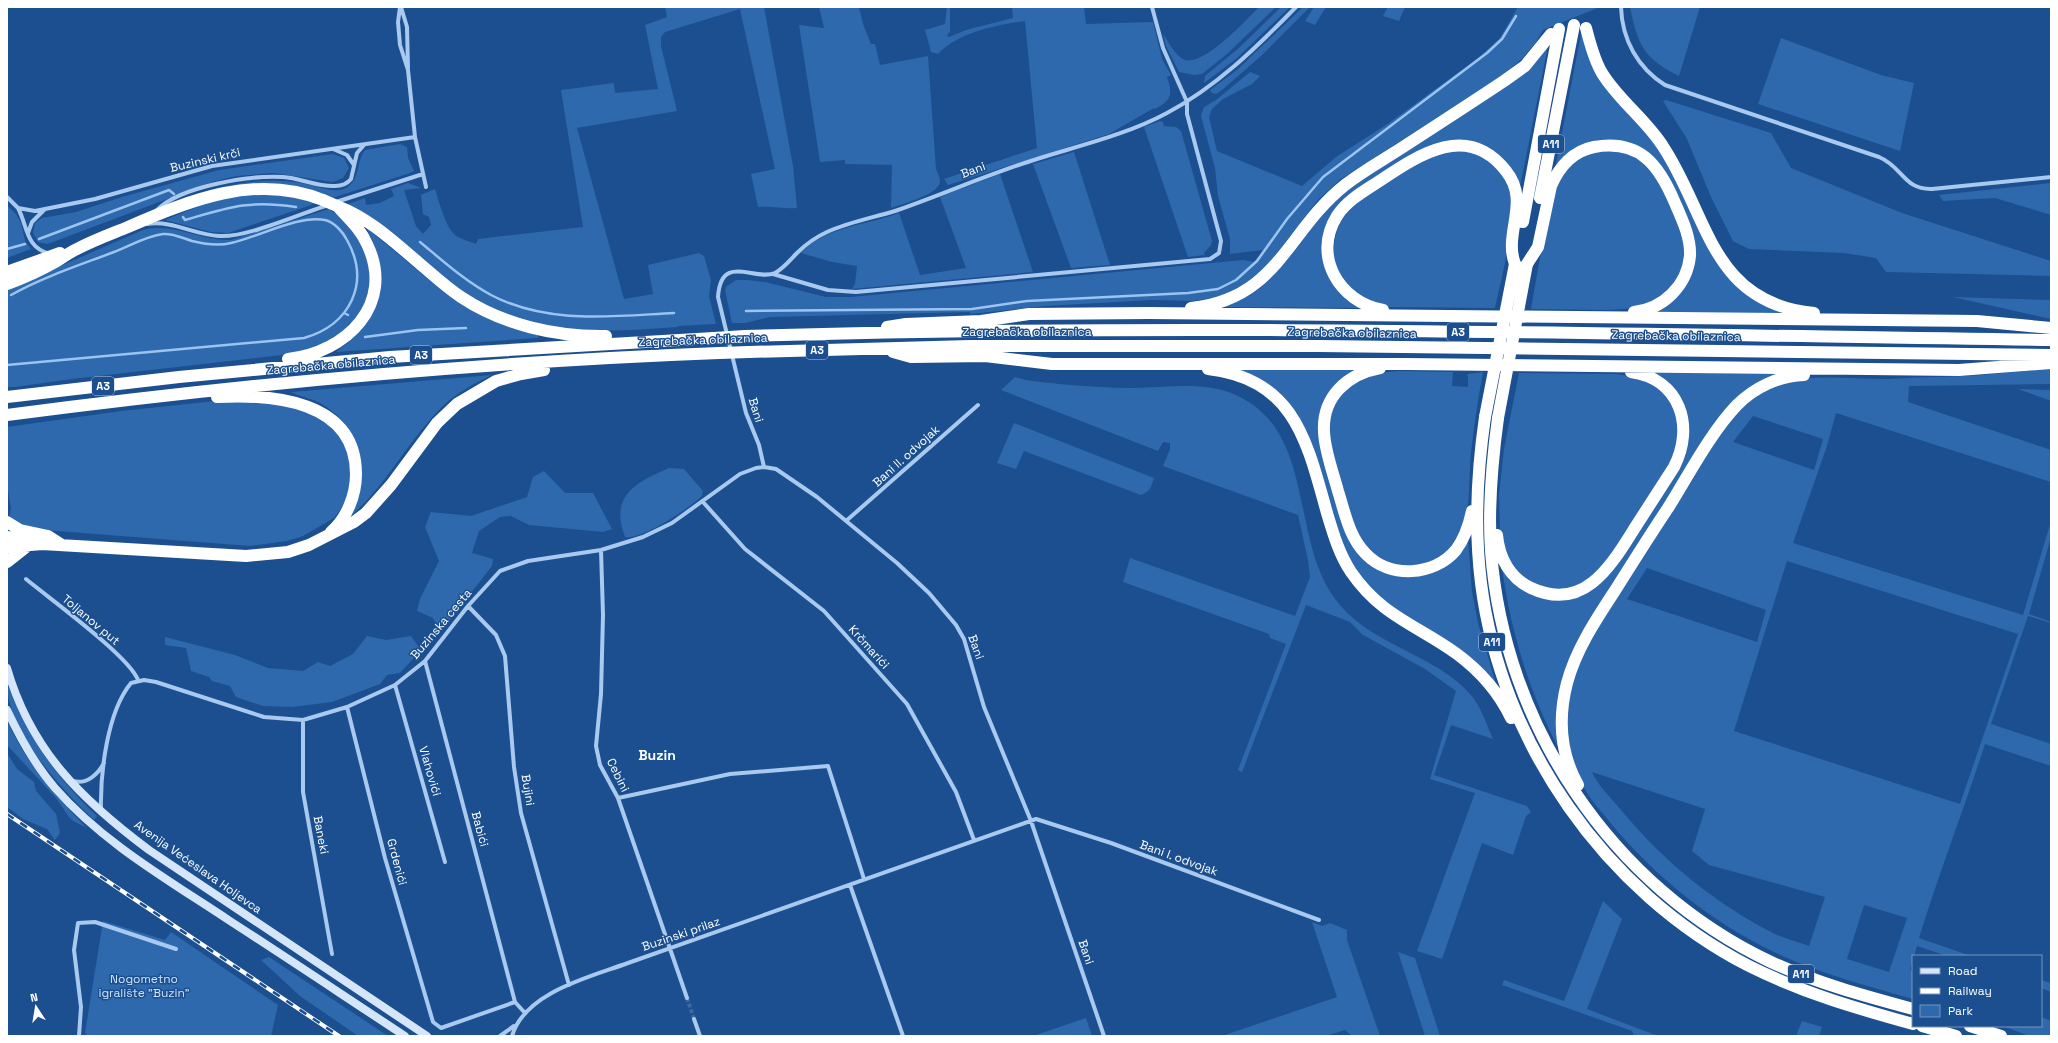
<svg xmlns="http://www.w3.org/2000/svg" width="2058" height="1043" viewBox="0 0 2058 1043" font-family="'Space Grotesk',sans-serif">
	<rect width="100%" height="100%" fill="#1b4f8f"/>
	<!-- green -->
	<path fill="#2e69ad" fill-rule="evenodd" d="M665,7h99l29,159 4,42c-14,1 -25,-2 -39,-1l-7,-33 24,-5 -35,-160 -75,23 -4,5v9l16,65 -100,17 47,171 29,-5 -5,-29 51,-12 5,3 7,24 -2,16 7,28 -38,2v1c-53,4 -109,8 -160,-7 -38,-12 -68,-36 -98,-60 -24,-19 -48,-37 -72,-56l17,-6 1,7 14,-2 14,-7 -3,-7 17,-6 14,5 -18,2 12,36 7,8 8,-9 -2,-8 -6,-3 -2,-19 14,-6c4,12 11,42 23,48 6,3 13,5 18,7l2,-5 105,-12 -22,-137 53,-7 1,10 43,-4 -13,-64 22,-8z
		M819,7h40l4,17 8,20h4l5,21 48,-9 8,113c1,3 4,8 4,12 1,13 -38,23 -49,27l1,-43 -47,-1v-4l-25,2 -21,-137 25,3z
		M947,7h3v24l-3,5 2,1 17,-7 47,-12 -1,-11h72l2,17 67,-2 9,37 9,16 -4,2c6,18 5,23 -12,32l-1,-1 -45,26 -161,51 -4,-6 93,-31 -12,-127c-29,4 -66,11 -87,33l-7,-2 -6,-22 20,-6z
		M1259,7h17l-49,47 -25,20 -8,1 -15,-3 -13,-26 -3,-12c5,7 13,23 22,26 20,5 60,-39 74,-53z
		M1281,7h9l-54,52 -32,24 1,-7 35,-29z
		M1303,7h7l-49,49 -39,34 -6,4 -4,-1 -2,-3 27,-20z
		M1314,7h12l-11,18 -10,-4z
		M1388,7h17l-6,14 -16,-5z
		M1518,7h82l-57,23 -7,12 -13,16 -25,21 -157,100 -23,21 -55,71 -16,13 -15,8 -19,6 -21,3 -40,-1 -107,6 -74,8 -2,-2 -199,5 -25,6h-13l-7,-33 2,-4 9,-6h11l18,2 61,15h25l392,-37 11,2 9,-12 -33,4v-15l-12,-43 -3,-28 -14,-52 3,-9 12,-7 34,-28 10,4 -8,8 -29,15 -11,10 -3,8 8,34 85,35 34,-29 53,-34 89,-65 22,-20z
		M1630,7h70l-21,69c-36,-18 -41,-31 -49,-69z
		M1582,29l6,23 72,96 57,115 23,25 53,26 -136,-2 33,-42 -13,-74 -54,-55 -15,-1 -15,1 -25,13 -12,10z
		M1781,38l100,37 33,8 -14,68 -142,-47z
		M1548,46l-28,141 -7,-14 -56,-33 -12,1 -15,4 -21,12 -82,71 13,64 8,9 11,7 -140,-1 15,-4 25,-14 17,-17 42,-55 33,-31 177,-117z
		M1666,100l105,33 20,35 111,45 149,48v15l-165,-4 -10,-14 -32,-5 -95,-4 -16,-8 -22,-44 -24,-58 -24,-38z
		M1160,121l3,1 1,4 12,1 5,4 31,110 -1,4 -7,8 1,2 -17,2 -44,-130z
		M400,144l7,3 1,11 6,13 -4,2 -78,25 -64,-15h-12l-46,7c30,-8 60,-12 91,-7 14,2 36,13 48,3 11,-9 7,-24 16,-36z
		M1465,150c16,6 32,12 42,29 15,26 -6,99 -12,129l-108,-1c-55,-10 -72,-66 -30,-105l76,-48z
		M1619,150l19,8 22,23 23,58 2,20 -3,12 -15,23 -29,14 -29,2 -78,-1 18,-103 6,-20 17,-24 18,-9z
		M1074,152l36,113 -39,3 -38,-104z
		M333,154l11,4 5,10 -6,10 -10,4 -60,-9 -36,3 -22,5 -162,61 -6,2 -9,-2 -5,-9 2,-10 7,-5 34,-6 46,-15 97,-27z
		M1000,174l33,98 -181,17 3,-5 2,-18 -25,-4 -31,-9c23,-26 67,-28 98,-40l21,62 46,-7 -26,-71z
		M2051,183v32l-56,-17 -52,3 -4,-6z
		M275,195l25,3 17,5 -89,30 -17,-1 -46,-12 42,-17 27,-7z
		M7,205l9,9 5,9 4,18 6,8 -24,9z
		M329,209l23,16 11,17 9,36 -10,34 -31,31 -31,10 -228,26 -57,8h-8v-95l5,-5 131,-57c31,-8 56,11 88,10z
		M367,229c58,44 95,91 171,106v3l-202,14c45,-32 56,-74 31,-123z
		M1953,297l98,3v19z
		M1233,368l123,2 -35,44 37,138 67,22 43,-36 4,54 6,31 18,61 -111,-81 -15,-14 -22,-31 -8,-21 -27,-90 -7,-17 -9,-16z
		M2051,369v15l-142,2 -1,16 143,48v32l-215,-69 -9,33 -34,97 230,72 28,-94v16l-22,77 22,8v1l-23,-7 -37,108 60,20v22l-66,-22c-21,65 -46,129 -66,194l52,18h-24l-30,-10 -7,24 3,1v28c-46,-13 -94,-26 -137,-46 -63,-30 -118,-74 -163,-127 -10,-13 -24,-27 -31,-42 -11,-23 -17,-47 -16,-73 4,-59 53,-120 85,-169 26,-41 76,-135 118,-154 36,-17 82,-8 120,-9 31,-2 62,-2 93,-4 23,-2 46,-5 69,-6zM1753,416l70,23 -9,31 -81,-28zM1787,561l231,73 -58,170 -226,-73zM1647,568l119,42 -9,32 -130,-43zM1592,772l113,37 -13,42 17,14 116,32 -16,49c-11,-4 -23,-7 -34,-12 -59,-30 -111,-72 -153,-123 -10,-12 -24,-25 -30,-39zM1864,905l43,13 -18,54 -42,-13z
		M1399,371l54,1 -1,14 16,1v-11h-1l1,-2 15,-2c-5,27 -9,54 -12,81 -3,25 1,66 -13,87 -19,27 -59,35 -86,14 -17,-13 -21,-40 -27,-60 -5,-18 -13,-36 -16,-55 -3,-23 10,-51 32,-61 11,-5 25,-6 38,-7z
		M1652,372l128,2 -26,12 -174,253 -21,110c-30,-57 -48,-117 -57,-181l23,22 64,1 8,-4 12,-13 67,-102 12,-49z
		M1519,373l98,1 29,5 23,18 10,23 -2,31 -78,123 -30,15h-24l-21,-11 -17,-19 -7,-25 -1,-39 5,-46z
		M492,375c-19,9 -38,19 -53,35 -33,34 -51,73 -88,106 21,-43 12,-86 -29,-112 -10,-6 -22,-7 -31,-12z
		M1015,377c14,5 29,5 44,7 24,2 50,4 74,4 36,0 74,-8 107,9 74,37 51,138 93,199 33,49 102,57 137,98 11,12 16,30 23,45l-42,-14 -17,50 93,31 4,6 -5,4 -13,39 -31,-12 -40,116 -25,-8 58,-158 -45,-14 26,-88 -31,-22 -62,-34 -13,-13 -44,-17 -64,167 -4,-2 48,-126 -16,-6 -1,-4 -146,-52 7,-24 165,58 15,-39 -2,-17 -10,-45 -135,-49 7,-17v-6l-7,-1 -5,9 -157,-61z
		M2018,389l33,1v11z
		M215,401l73,2 39,17 20,24 5,27 -2,21 -9,17 -7,9 -31,18 -16,5 -37,5 -219,-17 -22,-11 2,-9 -4,-26v-56l114,-16z
		M1014,423l140,55c-3,9 -4,14 -13,17l-117,-44 -8,18 -19,-6z
		M669,468l15,1 19,22 -1,5c-13,12 -59,44 -77,41 -16,-41 11,-55 44,-69z
		M544,471l21,22h28l19,36 -9,3 -74,-7 -18,-9 -11,1 -21,14 -7,22 21,6 -1,7 -51,65 -8,-13 -16,-7 3,-12 19,-38 -14,-34 6,-15 40,4 56,-19 6,-20z
		M367,636l19,4 25,-4 10,14 -21,23 -13,2 -7,9 -48,18 -40,5 -29,-1 -27,-9 -6,-11 -18,-5 -3,-4 -18,-6 -5,-23 -21,-3v-8l70,18 33,13 35,3 15,-9 12,4 23,-12z
		M7,684c22,54 47,91 90,132l-3,4c-33,-31 -87,-90 -87,-136z
		M7,721c19,41 48,75 80,107l-14,-7 -4,-4 -13,-19 -49,-53z
		M7,753l10,16 17,13 2,9 20,23 4,19 -5,7 -8,-11 -24,-10 -16,-12z
		M1603,901l19,18 -35,90 71,27h-24l-2,-5 -130,-46 2,-5 60,21z
		M103,921l62,19 6,-8 107,73 -7,31h-184l-2,-3z
		M1312,922l10,4 8,-3 17,7v10l33,96h-28l-7,-6 -19,6h-104l115,-39z
		M1398,952l17,6 25,78h-15z
		M269,957l119,79h-30l-58,-40 -39,-36z
		M2041,980l10,3v9l-10,-4z
		M2041,1017l10,4v15h-22l-26,-10h38z
		M1086,1018l6,18h-59z
		M1802,1021l20,6 -3,9h-23z"/>
	<g fill="none" stroke-linecap="round" stroke-linejoin="round">
		<!-- stream -->
		<path stroke="#9cc4f0" stroke-width="2.5" d="M183,217l2,3
			M185,220c45,-13 63,-20 111,-13
			M39,239l130,-49 5,4
			M420,242c23,19 45,39 71,53 57,30 122,21 183,18
			M7,249l18,-5
			M746,311l226,-2 55,-8 161,-8 30,-4 18,-9 21,-19 30,-42 36,-42 164,-124 15,-14 14,-23
			M344,313l4,2
			M365,337l53,-7 48,-2
			M7,365l297,-27c46,-13 67,-55 43,-98 -4,-8 -13,-18 -22,-20 -28,-5 -66,17 -94,23 -12,3 -27,1 -39,-2 -10,-3 -19,-8 -29,-7 -17,2 -33,12 -49,18 -34,13 -71,25 -103,43"/>
		<!-- minor-tunnel -->
		<path stroke="#3d69a0" stroke-width="4" stroke-dasharray="4 2" stroke-linecap="butt" d="M687,998l7,21"/>
		<!-- minor -->
		<path stroke="#a9c9ee" stroke-width="4" d="M400,7l-2,15 2,23 8,25 7,67 11,50
			M401,7l6,20 1,41
			M1152,7l11,41 24,54
			M1621,7c1,33 17,61 44,78l214,72c24,10 25,33 53,32l119,-12
			M333,149l14,6 7,10
			M7,197l11,11 17,3 60,-12 117,-33 203,-29
			M336,202l87,-28
			M18,208c10,19 7,39 32,46
			M157,210c24,-24 93,-35 126,-33 17,1 35,10 52,9 6,0 12,-2 16,-7l6,-26 7,-8
			M147,224c26,-4 47,11 72,12 27,2 81,-22 109,-31
			M28,233l4,-11 12,-12
			M773,274l55,16 28,2 354,-33 9,-6 2,-12 -34,-127v-12
			M764,467l-5,-22 -13,-32 -28,-116c3,-45 37,-15 57,-24 9,-5 15,-13 22,-20 9,-9 19,-16 30,-21 22,-10 45,-14 68,-21 49,-17 96,-38 145,-53 42,-13 88,-24 127,-45 49,-26 90,-66 129,-106
			M703,502l42,47 79,62 83,93 49,88 18,48
			M846,521l132,-116
			M601,550l2,65 -2,79 -5,52 4,19 18,33 69,200
			M26,579c24,20 103,77 112,101
			M468,606l28,29 9,21 9,111 7,46 48,172
			M425,661l90,341
			M395,685l50,177
			M347,707l38,151 48,164 8,6 74,-26 10,11
			M303,720v72l29,162
			M73,781c14,4 25,-7 31,-18
			M618,798l112,-24 98,-8 36,113
			M101,811c-1,-37 6,-99 30,-128l13,-3 12,2 108,35 39,3 44,-13 48,-22 30,-24 43,-55 32,-35 28,-10 73,-11 42,-13 29,-14 68,-49 16,-6 8,-1 12,2 41,28 80,66 32,30 27,32 8,14 20,68 47,114 73,215
			M850,885l53,151
			M694,1019l6,17
			M79,1036l2,-29 -7,-57 4,-27 17,-1 81,27
			M500,1036l14,-10
			M512,1036c13,-44 78,-59 116,-73l408,-144 75,24 208,77"/>
		<!-- secondary -->
		<path stroke="#d6e6fa" stroke-width="8" d="M7,668c24,83 75,132 142,182l278,186
			M7,710c13,28 28,55 48,78 48,55 115,93 175,133 59,38 117,77 175,115"/>
		<!-- motorway -->
		<path stroke="#fff" stroke-width="12" d="M1586,28c4,15 8,32 16,45 17,28 45,47 62,75 45,69 47,155 150,165
			M1540,198l34,-173
			M337,206c32,12 56,35 82,57 13,11 27,24 42,34 42,28 95,40 145,39
			M1523,222l36,-193
			M1527,264l11,-17 13,-61c8,-19 22,-35 43,-39 46,-8 65,18 81,56 7,16 16,35 15,53 -3,30 -27,53 -56,56
			M7,272l53,-19
			M7,284c17,-6 34,-14 50,-23 7,-4 13,-9 20,-12 17,-9 34,-15 51,-22 61,-27 129,-54 195,-27
			M1191,308c87,-9 95,-76 154,-123 18,-14 38,-25 58,-38 34,-22 68,-44 101,-66l21,-15 26,-32
			M1383,310c-44,-8 -71,-54 -46,-94 10,-16 29,-26 44,-36 39,-26 87,-58 125,-9 25,31 -3,62 9,93
			M887,327l19,-3 75,-3 48,-7 120,-1 828,8 74,7
			M745,336c436,-13 871,-2 1306,4
			M749,352l221,-6h349l732,9
			M893,352l18,5 74,-1 67,8h353l554,6 92,-7
			M288,359c58,-6 108,-55 79,-115 -6,-14 -17,-24 -28,-36
			M1380,368c-33,6 -58,29 -56,64 1,20 9,40 14,59 7,22 11,46 28,63 24,25 68,22 90,-4 9,-12 13,-25 16,-39
			M1208,369c87,10 99,73 119,144 6,20 12,41 24,59 30,44 66,53 106,82 23,17 42,39 54,64
			M7,397l172,-20 211,-20 324,-19
			M217,397c55,-3 139,3 139,77 0,21 -9,44 -25,58
			M7,415c236,-31 474,-53 712,-62
			M1485,417c-8,55 -11,110 -4,166 20,160 124,309 268,383 54,27 106,42 164,58
			M1498,418c-6,44 -10,88 -7,133 13,175 121,336 280,411 46,21 94,34 142,47
			M7,522l13,8 28,6 14,9
			M1497,535c2,23 13,43 34,53 54,25 81,-24 105,-62 13,-20 25,-39 38,-59 21,-41 6,-88 -43,-95
			M7,537l27,4
			M7,547l35,-3 204,12 42,-4 21,-7 45,-23 12,-9 25,-28 46,-62 20,-19 39,-23 25,-7 23,-4
			M7,562l19,-15
			M1578,785c-18,-32 -20,-67 -11,-102 9,-34 30,-65 49,-94 17,-27 34,-54 52,-81 20,-32 43,-76 69,-103 18,-18 42,-29 67,-30
			M1922,1026l34,10
			M1970,1026l31,10"/>
		<!-- rail casing -->
		<g stroke="#fff" stroke-width="4">
			<path id="rail" d="M7,814l332,222"/>
		</g>
		<!-- rail -->
		<use href="#rail" stroke="#1b4f8f" stroke-width="2.5" stroke-dasharray="8" stroke-linecap="butt"/>
		<!-- motorway-bridge -->
		<path stroke="#fff" stroke-width="12" d="M323,200l14,6
			M714,338l31,-2
			M719,353l30,-1
			M1485,417l30,-153
			M1498,418l29,-154"/>
	</g>
	<g text-anchor="middle" stroke-width="3" stroke-linejoin="round" paint-order="stroke">
		<!-- shield labels -->
		<g fill="#1b4f8f" stroke="#bbcadd" stroke-width="1">
			<rect x="1538" y="135" width="26" height="18" rx="3"/>
			<rect x="1447" y="323" width="22" height="18" rx="3"/>
			<rect x="806" y="341" width="22" height="18" rx="3"/>
			<rect x="410" y="346" width="22" height="18" rx="3"/>
			<rect x="92" y="377" width="22" height="18" rx="3"/>
			<rect x="1479" y="633" width="26" height="18" rx="3"/>
			<rect x="1788" y="965" width="26" height="18" rx="3"/>
		</g>
		<g font-size="11" font-weight="bold" fill="#fff">
			<text x="1551" y="148">A11</text>
			<text x="1458" y="336">A3</text>
			<text x="817" y="354">A3</text>
			<text x="421" y="359">A3</text>
			<text x="103" y="390">A3</text>
			<text x="1492" y="646">A11</text>
			<text x="1801" y="978">A11</text>
		</g>
		<!-- street labels -->
		<g font-size="12" fill="#fff" stroke="#1b4f8f">
			<text transform="translate(205 160) rotate(-13)" y="4">Buzinski krči</text>
			<text transform="translate(973 170) rotate(-21)" y="4">Bani</text>
			<text x="1027" y="336">Zagrebačka obilaznica</text>
			<text transform="translate(1352 333) rotate(1)" y="4">Zagrebačka obilaznica</text>
			<text transform="translate(1676 336) rotate(1)" y="4">Zagrebačka obilaznica</text>
			<text transform="translate(703 340) rotate(-2)" y="4">Zagrebačka obilaznica</text>
			<text transform="translate(331 365) rotate(-5)" y="4">Zagrebačka obilaznica</text>
			<text transform="translate(756 410) rotate(73)" y="4">Bani</text>
			<text transform="translate(906 456) rotate(-42)" y="4">Bani II. odvojak</text>
			<text transform="translate(91 620) rotate(40)" y="4">Toljanov put</text>
			<text transform="translate(441 624) rotate(-50)" y="4">Buzinska cesta</text>
			<text transform="translate(869 647) rotate(48)" y="4">Krčmarići</text>
			<text transform="translate(976 647) rotate(70)" y="4">Bani</text>
			<text transform="translate(430 771) rotate(74)" y="4">Vlahovići</text>
			<text transform="translate(618 775) rotate(64)" y="4">Cebini</text>
			<text transform="translate(528 790) rotate(81)" y="4">Bujini</text>
			<text transform="translate(480 829) rotate(75)" y="4">Babići</text>
			<text transform="translate(321 835) rotate(79)" y="4">Baneki</text>
			<text transform="translate(1179 858) rotate(20)" y="4">Bani I. odvojak</text>
			<text transform="translate(397 862) rotate(75)" y="4">Grdenići</text>
			<text transform="translate(198 867) rotate(35)" y="4">Avenija Većeslava Holjevca</text>
			<text transform="translate(681 934) rotate(-19)" y="4">Buzinski prilaz</text>
			<text transform="translate(1086 952) rotate(71)" y="4">Bani</text>
		</g>
		<!-- park labels -->
		<g font-size="12" fill="#cfe3fa" stroke="#1b4f8f">
			<text x="144" y="983">Nogometno<tspan x="144" dy="14">igralište "Buzin"</tspan></text>
		</g>
		<!-- quarter labels -->
		<g font-size="14" font-weight="bold" fill="#fff" stroke="#1b4f8f">
			<text x="657" y="760">Buzin</text>
		</g>
	</g>
	<!-- border -->
	<rect width="2058" height="1043" fill="none" stroke="#ffffff" stroke-width="16"/>
	<!-- legend -->
	<rect x="1912" y="955" width="130" height="72" fill="#1b4f8f" stroke="#7695bc"/>
	<rect x="1920" y="968" width="20" height="6" fill="#d6e6fa" stroke="#7695bc"/>
	<text x="1948" y="975" font-size="12" fill="#ffffff">Road</text>
	<rect x="1920" y="988" width="20" height="6" fill="#ffffff" stroke="#7695bc"/>
	<text x="1948" y="995" font-size="12" fill="#ffffff">Railway</text>
	<rect x="1920" y="1005" width="20" height="12" fill="#2e69ad" stroke="#7695bc"/>
	<text x="1948" y="1015" font-size="12" fill="#ffffff">Park</text>
	<!-- north arrow -->
	<g transform="translate(36 1007) rotate(348)" stroke="#1b4f8f" stroke-width="3" paint-order="stroke">
	<path d="M0-3L7 15L0 10L-7 15Z" fill="#ffffff"/>
	<text y="-6" font-size="11" font-weight="bold" text-anchor="middle" fill="#ffffff">N</text>
	</g>
</svg>
